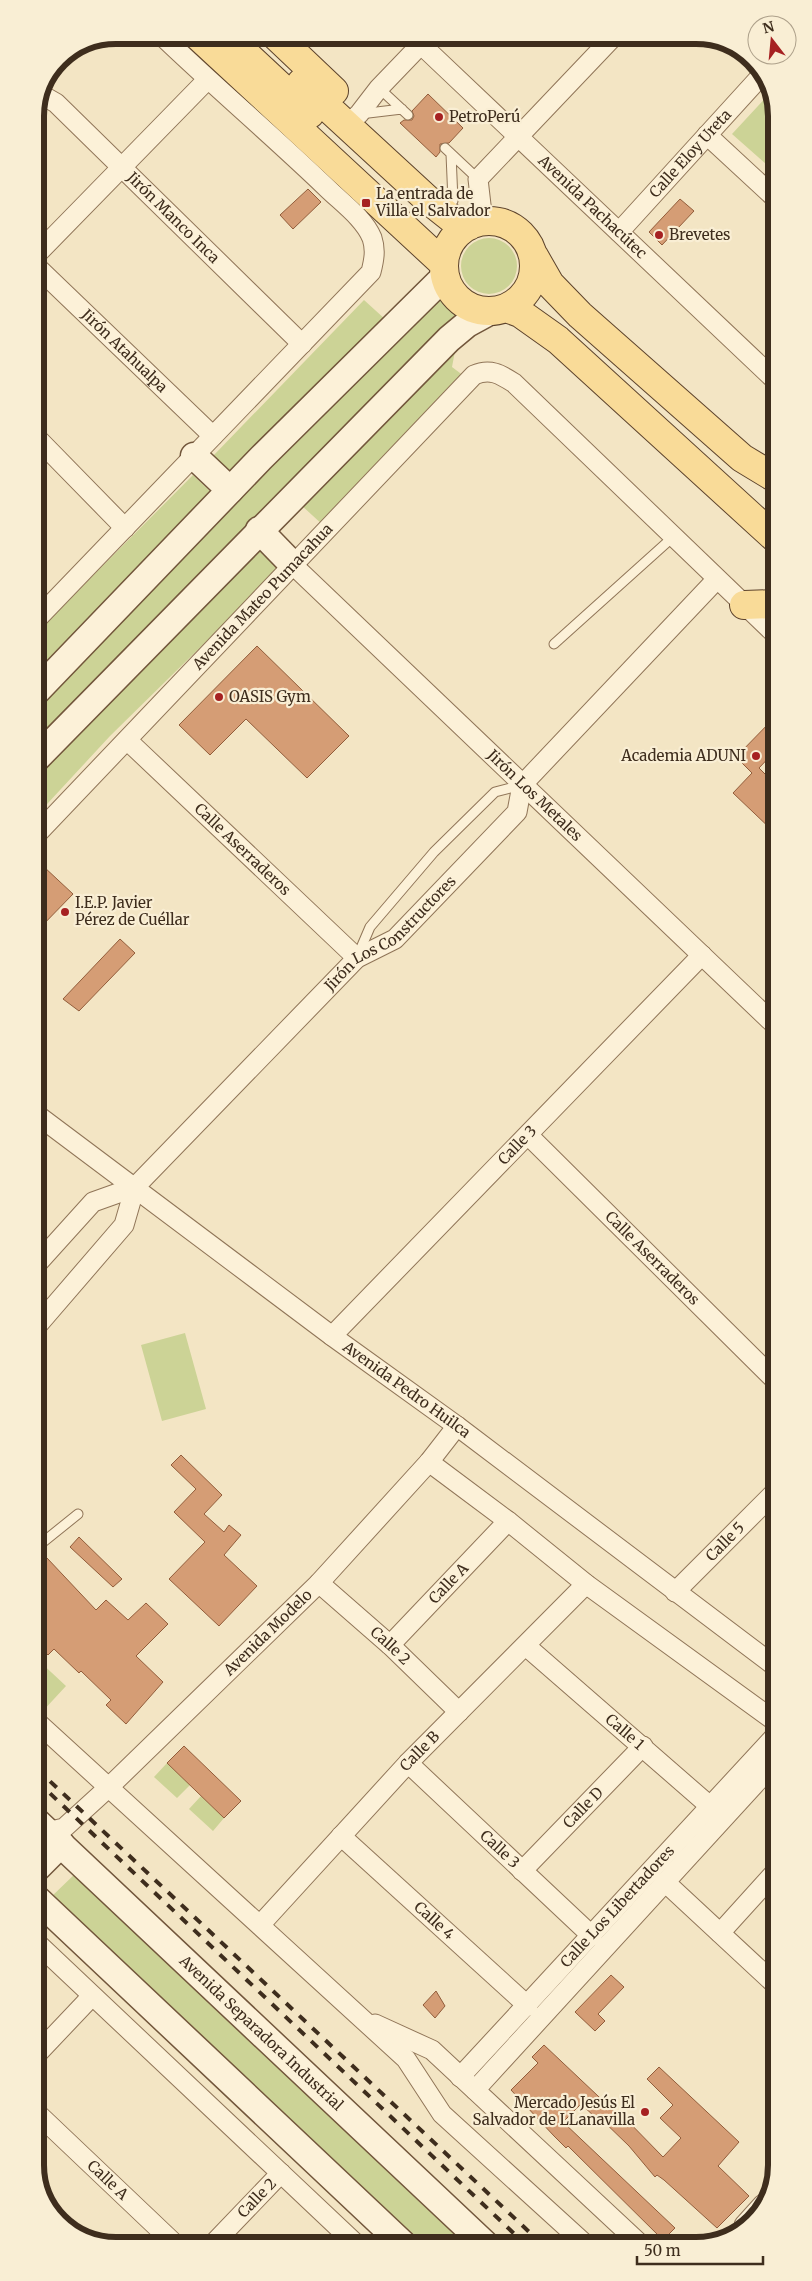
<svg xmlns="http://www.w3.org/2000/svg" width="812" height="2281" viewBox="0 0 812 2281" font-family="Merriweather,serif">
	<rect width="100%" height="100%" fill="#f3e5c4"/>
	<!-- green -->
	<path fill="#ccd396" d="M772,91l2,4v76l-42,-37z
		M461 266a28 28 0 1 1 56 0a28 28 0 1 1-56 0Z
		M445,287l18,19 9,4 -436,444v-51z
		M364,300l22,20 -149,157 -24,-21z
		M455,351l-3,16 12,9 -140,150 -24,-22z
		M193,475l24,23 -181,179v-44z
		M262,543l22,22 -174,171 -74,80v-40l152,-160z
		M185,1333l21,76 -44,12 -21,-76z
		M37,1659l29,27 -25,27 -4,-3z
		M167,1763l23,22 -13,13 -23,-21z
		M201,1796l23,22 -11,13 -24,-22z
		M78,1871l393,373h-56l-365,-346z"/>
	<!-- building -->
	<path fill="#d59d75" stroke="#925d3b" d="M428,94l35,34 -14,15 -9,1v8l-4,5 -36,-34 4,-3h8l2,-4 -2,-5z
		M308,189l13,13 -28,27 -13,-14z
		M680,199l14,12 -32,34 -13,-13z
		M257,646l92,90 -42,42 -61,-59 -36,36 -31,-30z
		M775,717v34l-16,17 16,16v49l-42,-40 19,-20 -16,-16z
		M43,866l30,28 -37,38v-58z
		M120,939l15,14 -56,58 -16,-12z
		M181,1455l41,40 -18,19 20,18 5,-7 12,10 -17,20 33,31 -38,40 -50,-47 36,-37 -31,-30 22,-23 -25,-24z
		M79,1537l43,42 -9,8 -43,-40z
		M47,1558l49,52 10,-10 22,20 18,-17 22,21 -32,32 27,26 -37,42 -20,-19 5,-5 -30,-29 -2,2 -25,-24 -6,6 -11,-11v-76z
		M184,1746l57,55 -17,17 -57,-55z
		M611,1975l13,12 -26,27 7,7 -10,10 -20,-19z
		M436,1991l9,15 -10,12 -12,-13z
		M544,2045l72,68 2,-2 45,46 18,-19 -21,-20 13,-13 -26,-26 12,-12 80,75 -21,24 31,30 -32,32 -53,-48 -7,-5 -2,2 -26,-31 -32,-31 -2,2 -14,-13 -18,18 112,106 -12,12 -95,-94 -2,2 -12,-12 -43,-46 27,-27 -6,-6z"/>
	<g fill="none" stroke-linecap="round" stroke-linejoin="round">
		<!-- lane casing -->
		<g stroke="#907558" stroke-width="11">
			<path id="lane" d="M379,88l29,27
				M360,114l42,-5
				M445,148l33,31
				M451,154l2,47
				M554,644l119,-107
				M358,955l12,-28 64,-75 61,-60 27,-7
				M37,1547l41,-33"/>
		</g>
		<!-- street casing -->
		<g stroke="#907558" stroke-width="21">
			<g id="street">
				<path id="s1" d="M411,35l364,345"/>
				<path id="s2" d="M42,95l14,8 246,241"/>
				<path d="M346,125l13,-11 20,-26 50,-52"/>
				<path d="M707,135l67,62"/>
				<path d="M483,222l-5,-43 137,-144"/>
				<path id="s3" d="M619,232l142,-156"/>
				<path d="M35,256l172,-176"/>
				<path id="s4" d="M35,265l178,171"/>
				<path d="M36,437l89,91"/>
				<path id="s5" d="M293,565l482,460"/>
				<path d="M36,620l335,-348c3,-12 5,-22 1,-34 -8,-20 -31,-36 -46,-51 -54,-52 -111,-100 -165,-152"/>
				<path id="s6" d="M127,740l230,218"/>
				<path id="s7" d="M36,835l438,-460c16,-7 26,-1 40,8l261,251"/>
				<path id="s8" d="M36,1114l296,222 125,90 319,241"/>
				<path id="s9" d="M528,1135l248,246"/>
				<path id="s10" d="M37,1264l56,-62 42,-15 222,-229 38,-19 122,-127 5,-27 195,-206"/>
				<path d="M37,1326l87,-101 11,-38"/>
				<path id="s11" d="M332,1336l370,-381"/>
				<path d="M429,1462l79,59 78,63 190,138"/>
				<path id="s12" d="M319,1583l71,62 69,67"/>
				<path id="s13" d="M675,1592l101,-101"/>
				<path id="s14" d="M390,1645l118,-124"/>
				<path id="s15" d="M526,1646l193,168"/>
				<path d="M37,1722l369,337 36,55 143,130"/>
				<path id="s16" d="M408,1763l184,173"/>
				<path id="s17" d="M47,1832l17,-4 45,-41 210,-204 110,-121 28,-36"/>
				<path id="s18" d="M341,1836l187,170"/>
				<path id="s19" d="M522,1871l121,-125"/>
				<path d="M665,1882l112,104"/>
				<path id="s20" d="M260,1925l148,-162 178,-179"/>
				<path d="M720,1933l57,-63"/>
				<path d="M38,1944l319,301"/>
				<path d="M375,2024l57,26 207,193"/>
				<path d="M38,2053l54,-57"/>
				<path id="s21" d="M460,2077l316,-342"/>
				<path d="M475,2090l301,-329"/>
				<path id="s22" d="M38,2114l139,132"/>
				<path d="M744,2225l19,-21"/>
				<path id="s23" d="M212,2245l69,-72"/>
			</g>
		</g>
		<!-- secondary casing -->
		<g stroke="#72563b" stroke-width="29">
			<g id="secondary">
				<path d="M194,456l36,34"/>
				<path d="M259,530l34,35"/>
				<path d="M36,692l225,-234 184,-182"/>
				<path d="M36,759l413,-420 18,-15 22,-12"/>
				<path id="s24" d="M37,1822l448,422"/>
				<path d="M37,1868l24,-24"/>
				<path d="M37,1899l367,346"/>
			</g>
		</g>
		<!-- primary casing -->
		<g stroke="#5d432c" stroke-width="30">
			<path id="primary" d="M197,35l247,229
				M275,35l59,56
				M236,45l74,69
				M301,83l126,116 24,19 18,8
				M444 266a45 45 0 1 1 90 0a45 45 0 1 1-90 0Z
				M534,256l16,28 30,31 162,143 33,20
				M506,308l14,5 38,27 217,198
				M744,605l31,-1"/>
		</g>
		<!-- lane -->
		<use href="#lane" stroke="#fcf1d8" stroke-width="9"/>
		<!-- street -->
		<use href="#street" stroke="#fcf1d8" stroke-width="19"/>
		<!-- secondary -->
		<use href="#secondary" stroke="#fcf1d8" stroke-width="26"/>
		<!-- primary -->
		<use href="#primary" stroke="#f9db98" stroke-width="28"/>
		<!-- rail -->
		<path stroke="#3e2d1d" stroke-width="4" stroke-dasharray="9 9" stroke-linecap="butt" d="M37,1769l505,475
			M37,1781l488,463"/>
	</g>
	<!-- markers -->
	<g fill="#a62122" stroke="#f9eed4" stroke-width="2">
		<circle cx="439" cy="117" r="5"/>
		<rect x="361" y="198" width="10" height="10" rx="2.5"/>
		<circle cx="659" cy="235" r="5"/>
		<circle cx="219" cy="697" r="5"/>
		<circle cx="756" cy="756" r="5"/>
		<circle cx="65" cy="912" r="5"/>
		<circle cx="645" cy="2112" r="5"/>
	</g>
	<g text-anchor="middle" stroke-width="4.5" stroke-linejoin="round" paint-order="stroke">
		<!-- poi labels -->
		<g font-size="15" fill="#3e2d1d" stroke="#f9eed4" text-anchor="start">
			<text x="449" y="122">PetroPerú</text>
			<text x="376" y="199">La entrada de<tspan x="376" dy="17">Villa el Salvador</tspan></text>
			<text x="669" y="240">Brevetes</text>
			<text x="229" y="702">OASIS Gym</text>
			<text x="746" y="761" text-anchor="end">Academia ADUNI</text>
			<text x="75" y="908">I.E.P. Javier<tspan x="75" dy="17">Pérez de Cuéllar</tspan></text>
			<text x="635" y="2108" text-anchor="end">Mercado Jesús El<tspan x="635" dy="17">Salvador de LLanavilla</tspan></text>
		</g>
		<!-- street labels -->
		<g font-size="15" fill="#3e2d1d" stroke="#f9eed4">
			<text dy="5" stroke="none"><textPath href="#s3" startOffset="106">Calle Eloy Ureta</textPath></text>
			<text dy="5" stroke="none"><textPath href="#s1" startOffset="250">Avenida Pachacútec</textPath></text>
			<text dy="5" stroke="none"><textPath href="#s2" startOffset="180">Jirón Manco Inca</textPath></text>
			<text dy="5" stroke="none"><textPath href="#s4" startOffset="124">Jirón Atahualpa</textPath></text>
			<text dy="5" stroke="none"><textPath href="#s7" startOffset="329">Avenida Mateo Pumacahua</textPath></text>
			<text dy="5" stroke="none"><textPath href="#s5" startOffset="334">Jirón Los Metales</textPath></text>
			<text dy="5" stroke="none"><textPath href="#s6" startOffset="159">Calle Aserraderos</textPath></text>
			<text dy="5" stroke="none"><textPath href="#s10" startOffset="489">Jirón Los Constructores</textPath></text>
			<text dy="5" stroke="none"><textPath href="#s11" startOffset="266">Calle 3</textPath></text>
			<text dy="5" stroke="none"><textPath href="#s9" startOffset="175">Calle Aserraderos</textPath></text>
			<text dy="5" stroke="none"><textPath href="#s8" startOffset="462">Avenida Pedro Huilca</textPath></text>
			<text dy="5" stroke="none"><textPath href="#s13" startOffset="71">Calle 5</textPath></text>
			<text dy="5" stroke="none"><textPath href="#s14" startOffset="85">Calle A</textPath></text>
			<text dy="5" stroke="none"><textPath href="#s17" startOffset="300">Avenida Modelo</textPath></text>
			<text dy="5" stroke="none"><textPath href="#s12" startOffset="95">Calle 2</textPath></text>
			<text dy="5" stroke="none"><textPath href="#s15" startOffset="131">Calle 1</textPath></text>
			<text dy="5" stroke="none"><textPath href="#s20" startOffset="236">Calle B</textPath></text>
			<text dy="5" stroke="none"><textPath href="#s19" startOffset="88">Calle D</textPath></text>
			<text dy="5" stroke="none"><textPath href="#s16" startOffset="126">Calle 3</textPath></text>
			<text dy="5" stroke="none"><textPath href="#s21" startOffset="232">Calle Los Libertadores</textPath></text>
			<text dy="5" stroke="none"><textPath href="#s18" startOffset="126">Calle 4</textPath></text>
			<text dy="5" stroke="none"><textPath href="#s24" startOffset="308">Avenida Separadora Industrial</textPath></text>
			<text dy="5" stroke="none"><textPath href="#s22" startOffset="96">Calle A</textPath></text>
			<text dy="5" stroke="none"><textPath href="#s23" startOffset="65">Calle 2</textPath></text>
		</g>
	</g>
	<!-- crop -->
	<path d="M0 0H812V2281H0ZM116 44H696A72 72 0 0 1 768 116V2165A72 72 0 0 1 696 2237H116A72 72 0 0 1 44 2165V116A72 72 0 0 1 116 44Z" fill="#f9eed4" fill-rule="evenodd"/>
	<path fill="none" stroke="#3e2d1d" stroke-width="6" d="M116 44H696A72 72 0 0 1 768 116V2165A72 72 0 0 1 696 2237H116A72 72 0 0 1 44 2165V116A72 72 0 0 1 116 44Z"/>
	<!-- north arrow -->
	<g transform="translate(772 40) rotate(344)"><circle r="24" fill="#f9eed4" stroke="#aea18b"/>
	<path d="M0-4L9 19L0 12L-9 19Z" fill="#a62122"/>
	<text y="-8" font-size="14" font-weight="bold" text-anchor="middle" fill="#3e2d1d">N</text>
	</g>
	<!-- scale -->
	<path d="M637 2256v8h126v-8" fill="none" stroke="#3e2d1d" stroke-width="2.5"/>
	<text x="644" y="2256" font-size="15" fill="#3e2d1d" stroke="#f9eed4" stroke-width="4" paint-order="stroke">50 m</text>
</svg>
